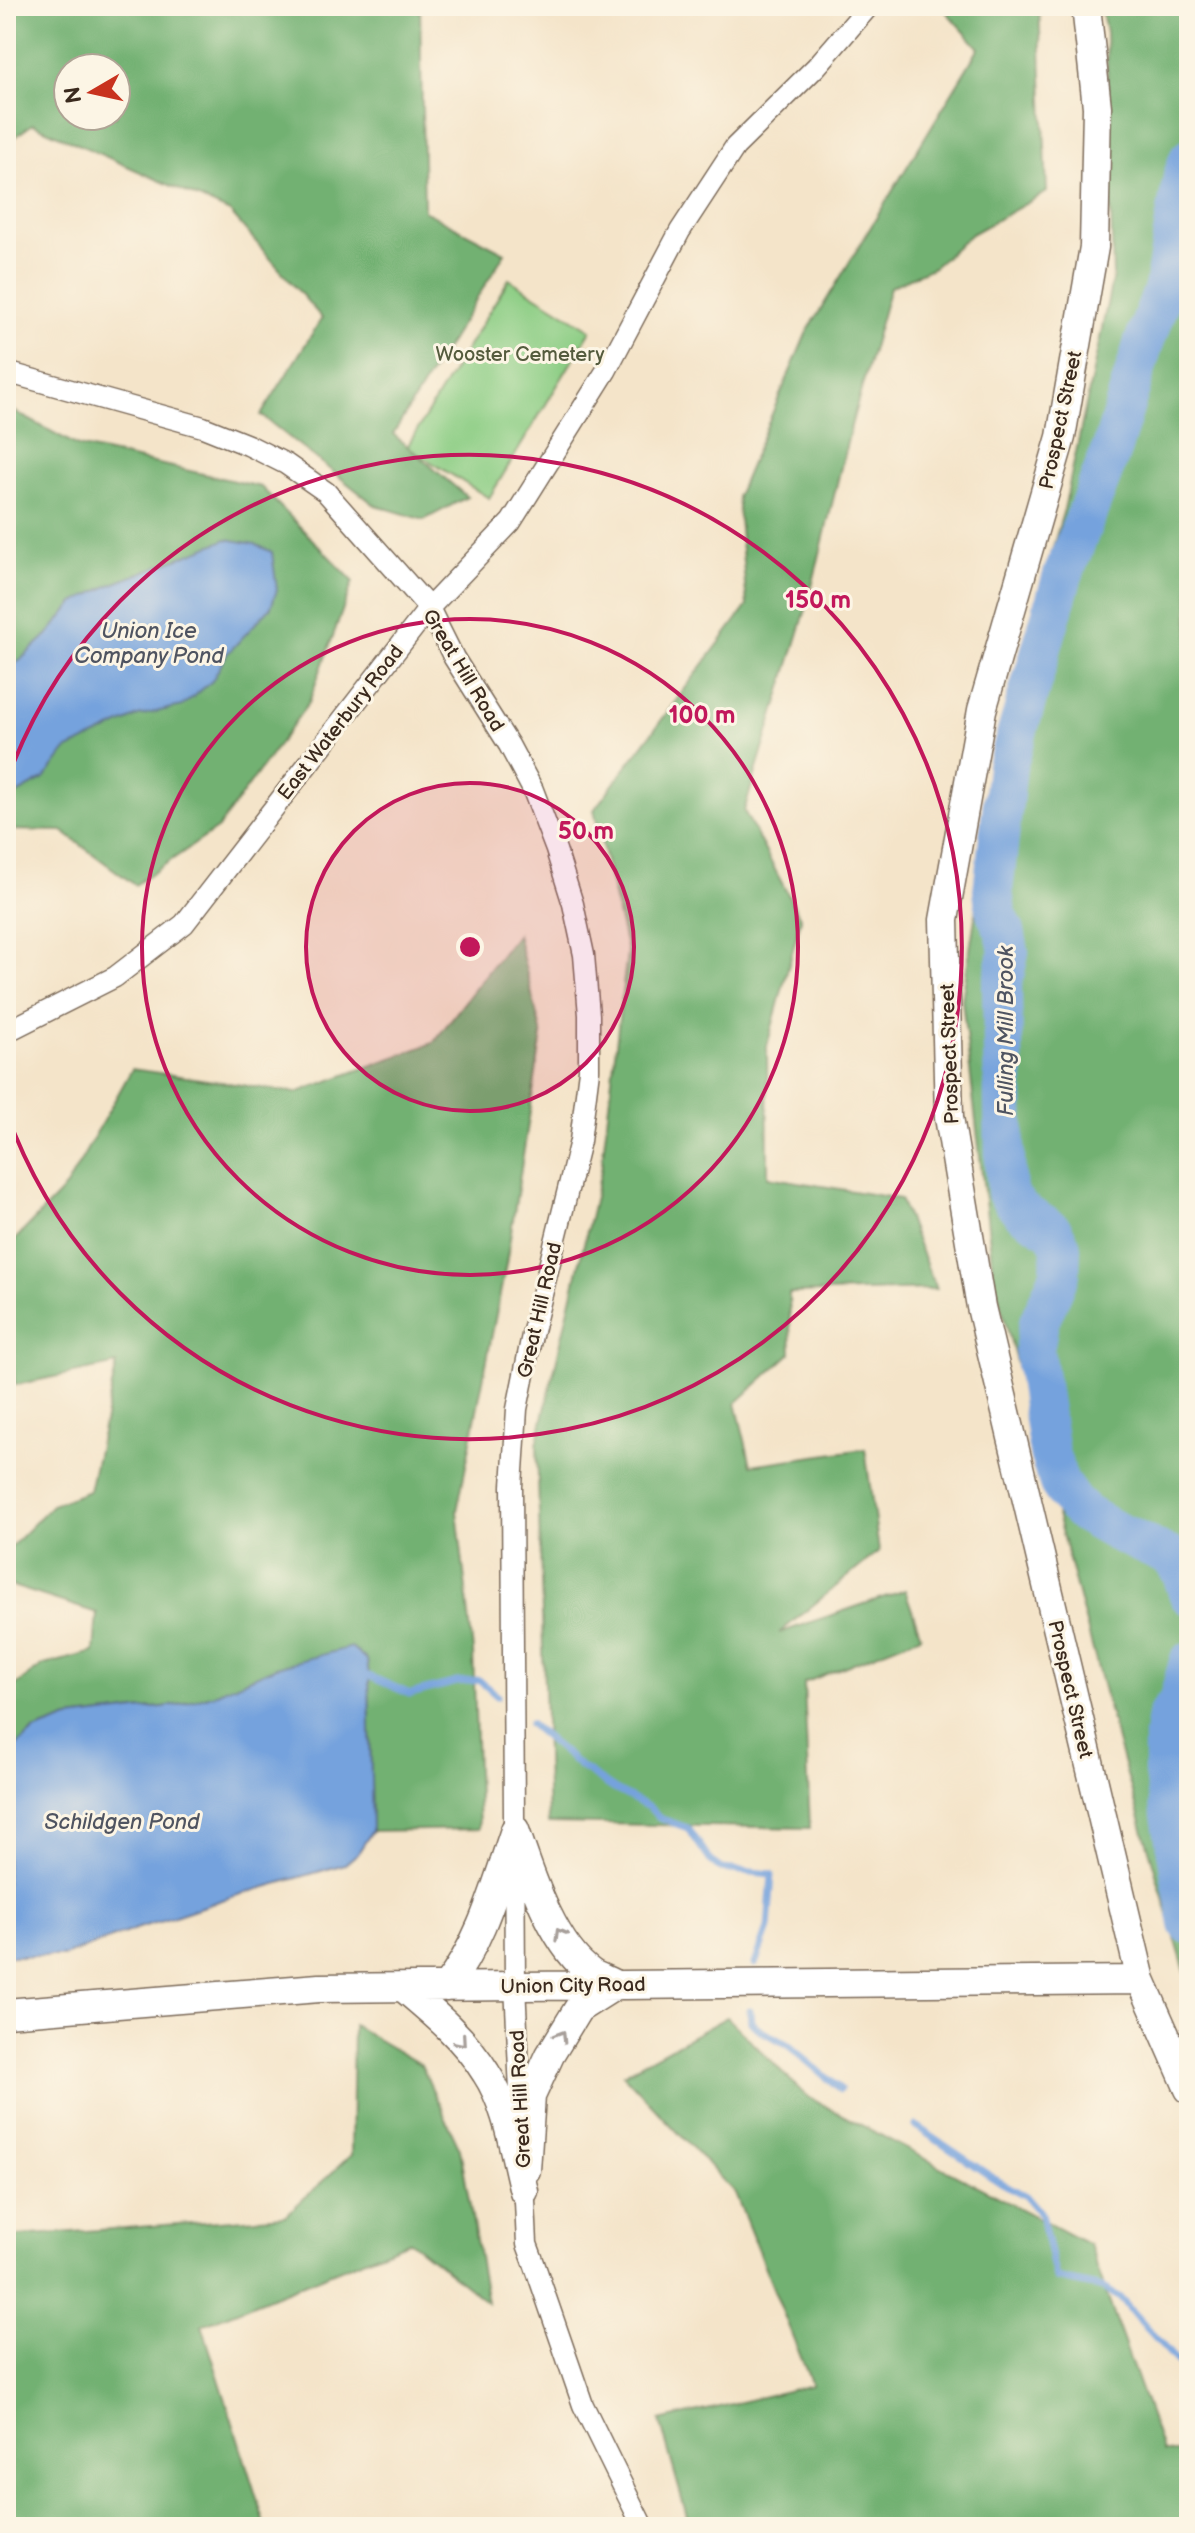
<svg xmlns="http://www.w3.org/2000/svg" width="1195" height="2533" viewBox="0 0 1195 2533" font-family="'Balsamiq Sans',sans-serif">
	<rect width="100%" height="100%" fill="#fcf5e5"/>
	<filter id="ink" filterUnits="userSpaceOnUse"><feTurbulence type="fractalNoise" baseFrequency=".0125" numOctaves="2"/><feDisplacementMap in="SourceGraphic" scale="16" xChannelSelector="R" yChannelSelector="G"/><feConvolveMatrix kernelMatrix="1 2 1 2 8 2 1 2 1" color-interpolation-filters="sRGB"/></filter>
	<filter id="wash" filterUnits="userSpaceOnUse"><feTurbulence type="fractalNoise" baseFrequency=".006" numOctaves="4" result="noise"/><feDisplacementMap in="SourceGraphic" scale="32" xChannelSelector="R" yChannelSelector="G"/><feGaussianBlur stdDeviation="1.8" result="paint"/><feColorMatrix in="noise" values="0 0 0 0 0 0 0 0 0 0 0 0 0 0 0 0 0 1.4 0 .05"/><feComposite in="paint" operator="in"/></filter>
	<g filter="url(#wash)">
		<rect width="100%" height="100%" fill="#f4e4c9"/>
		<!-- green -->
		<path fill="#8dce85" stroke="#647c52" stroke-width="2" d="M509,279l82,51 -102,168 -82,-51z"/>
		<!-- forest -->
		<path fill="#72b172" stroke="#566e48" stroke-width="2" fill-rule="evenodd" d="M6,6h414l4,205 81,42 -112,181 74,63 -43,23 -49,-15 -114,-90 61,-97 -92,-106 -197,-88 -27,19zM68,68h48v48h-48z
			M941,6h98l8,186 -76,42 -37,33 -44,20 -39,139 -43,177 -64,208 57,108 -34,127 1,131 132,22 36,90 -147,4 2,60 -55,50 15,62 114,-16 14,102 -100,82 126,-43 16,46 -117,47 6,145 -262,-5 -11,-379 64,-273 26,-219 -33,-142 153,-204 -10,-110 69,-162 173,-286z
			M1101,6h88v1979l-70,-237 -125,-469 -32,-279 48,-305 54,-186 49,-233 -7,-243z
			M6,407l72,39 183,41 92,94 -44,121 -91,126 -83,57 -73,-54 -56,-1z
			M517,934l25,101 -36,229 -49,247 16,140 6,178 -107,2 -3,-155 -2,-16 -155,35 -33,10 -110,13 -35,13 -28,24v-63l38,-27 50,-13 3,-39 -91,-29v-32l46,-47 37,-14 28,-127 -102,21 -9,-68v-68l60,-62 66,-118 164,24 137,-50z
			M727,2017l79,79 283,149 74,207h26v75h-499l-30,-106 152,-36 -77,-192 -112,-119z
			M353,2025l68,40 39,84 27,153 -77,-61 -208,84 64,202h-260v-54l2,-5 -2,-8v-223l279,-21 66,-61z"/>
		<!-- water -->
		<path fill="#74a2dd" stroke="#58667e" stroke-width="2" d="M227,539l28,5 17,8 5,38 -6,17 -44,47 -15,27 -30,25 -44,10 -72,34 -22,29 -38,21v-135l12,-3 30,-28 26,-31 36,-18z
			M351,1647l16,13 2,16 3,155 -14,22 -13,11 -117,34 -95,32 -69,26h-58v-201l28,-24 35,-13 110,-13 33,-10 64,-28z"/>
		<g fill="none" stroke-linecap="round" stroke-linejoin="round">
			<!-- stream -->
			<path stroke="#74a2dd" stroke-width="7" d="M369,1676l41,18 47,-12 22,-2 18,16
				M530,1724l51,43 33,22 36,19 9,10 29,10 22,32 11,9 51,5 -4,54 -13,36
				M750,2011l1,11 10,9 26,13 53,45
				M916,2126l77,52 33,18 15,18 15,64 47,10 16,9 70,78"/>
			<!-- river -->
			<path stroke="#74a2dd" stroke-width="40" d="M1189,159l-6,17 -19,112 -21,57 -31,103 -49,127 -56,192 -14,124 3,22 9,18 4,21 -7,34 3,174 2,33 14,18 32,20 8,16 -1,27 -21,48 -5,28 15,103 10,30 14,20 12,11 28,16 58,27 11,17 7,21
				M1189,1662l-11,40 -11,14 -3,19v38l25,151"/>
		</g>
	</g>
	<g filter="url(#ink)">
		<g fill="none" stroke-linecap="round" stroke-linejoin="round">
			<!-- minor casing -->
			<g stroke="#7c6b5a" stroke-width="23">
				<path id="minor" d="M6,372l197,55 45,18 38,19 40,28 103,116 25,50 55,87 24,45 23,60 17,54 11,51 5,60v55l-9,71 -48,194 -15,74 -5,77 3,499 6,127
					M6,1032l109,-55 69,-53 245,-316 82,-86 95,-151 74,-140 55,-84 81,-80 53,-61
					M524,2180l3,64 7,19 49,142 60,122"/>
			</g>
			<!-- secondary casing -->
			<g stroke="#7c6b5a" stroke-width="31">
				<path id="secondary" d="M1086,6l11,101 -3,140 -33,190 -79,273 -38,210 5,197 32,190 160,673 48,109
					M515,1830c15,44 38,117 78,144 7,4 16,7 23,11
					M446,1987c36,-46 50,-102 69,-157
					M404,1988c30,25 61,51 82,85 22,33 28,80 38,118
					M6,2013l313,-25 822,-8
					M526,2170l5,-74 19,-41 28,-46 38,-24"/>
			</g>
			<!-- minor -->
			<use href="#minor" stroke="#fff" stroke-width="20"/>
			<!-- secondary -->
			<use href="#secondary" stroke="#fff" stroke-width="28"/>
		</g>
		<!-- one-way arrows -->
		<defs><path id="oneway-chevron" d="M-2-3.5L2.5 0L-2 3.5" fill="none" stroke-width="1.6" stroke-linecap="round" stroke-linejoin="round" transform="scale(2)"/></defs>
		<g stroke="#a79f9a">
			<use href="#oneway-chevron" transform="translate(560 1934) rotate(-120)"/>
			<use href="#oneway-chevron" transform="translate(561 2036) rotate(-58)"/>
			<use href="#oneway-chevron" transform="translate(461 2041) rotate(49)"/>
		</g>
	</g>
	<!-- distance rings -->
	<circle cx="470" cy="947" r="164" fill="#c2185b" fill-opacity=".12"/>
	<g fill="none" stroke="#c2185b" stroke-width="4">
		<circle cx="470" cy="947" r="164"/>
		<circle cx="470" cy="947" r="328"/>
		<path d="M6 783A492 492 0 1 1 6 1111"/>
	</g>
	<g text-anchor="middle" stroke-width="6" stroke-linejoin="round" paint-order="stroke">
		<!-- park labels -->
		<g font-size="20" fill="#545b3d" stroke="#fcf5e5">
			<text x="520" y="361">Wooster Cemetery</text>
		</g>
		<!-- street labels -->
		<g font-size="20" fill="#3b2a1e" stroke="#fcf5e5">
			<text transform="translate(1060 420) rotate(-78)" y="7">Prospect Street</text>
			<text transform="translate(464 670) rotate(59)" y="7">Great Hill Road</text>
			<text transform="translate(340 722) rotate(-52)" y="7">East Waterbury Road</text>
			<text transform="translate(949 1054) rotate(-92)" y="7">Prospect Street</text>
			<text transform="translate(539 1310) rotate(-77)" y="7">Great Hill Road</text>
			<text transform="translate(1071 1689) rotate(77)" y="7">Prospect Street</text>
			<text transform="translate(573 1985) rotate(-1)" y="7">Union City Road</text>
			<text transform="translate(520 2099) rotate(-93)" y="7">Great Hill Road</text>
		</g>
		<!-- water labels -->
		<g font-size="22" font-style="italic" fill="#4f5461" stroke="#fcf5e5">
			<text x="149" y="638">Union Ice<tspan x="149" dy="25">Company Pond</tspan></text>
			<text transform="translate(1005 1031) rotate(-90)" y="8">Fulling Mill Brook</text>
			<text x="122" y="1829">Schildgen Pond</text>
		</g>
	</g>
	<circle cx="470" cy="947" r="12" fill="#c2185b" stroke="#fcf5e5" stroke-width="4"/>
	<g font-size="24" text-anchor="middle" font-weight="bold" fill="#c2185b" stroke="#fcf5e5" stroke-width="6" stroke-linejoin="round" paint-order="stroke">
		<text x="818" y="608">150 m</text>
		<text x="702" y="723">100 m</text>
		<text x="586" y="839">50 m</text>
	</g>
	<!-- margin -->
	<rect width="1195" height="2533" fill="none" stroke="#fcf5e5" stroke-width="32"/>
	<!-- north arrow -->
	<g transform="translate(92 92) rotate(261)"><circle r="38" fill="#fcf5e5" stroke="#afa495" stroke-width="2"/>
	<path d="M0-6L14 30L0 20L-14 30Z" fill="#c8321e"/>
	<text y="-12" font-size="22" font-weight="bold" text-anchor="middle" fill="#3b2a1e">N</text>
	</g>
</svg>
